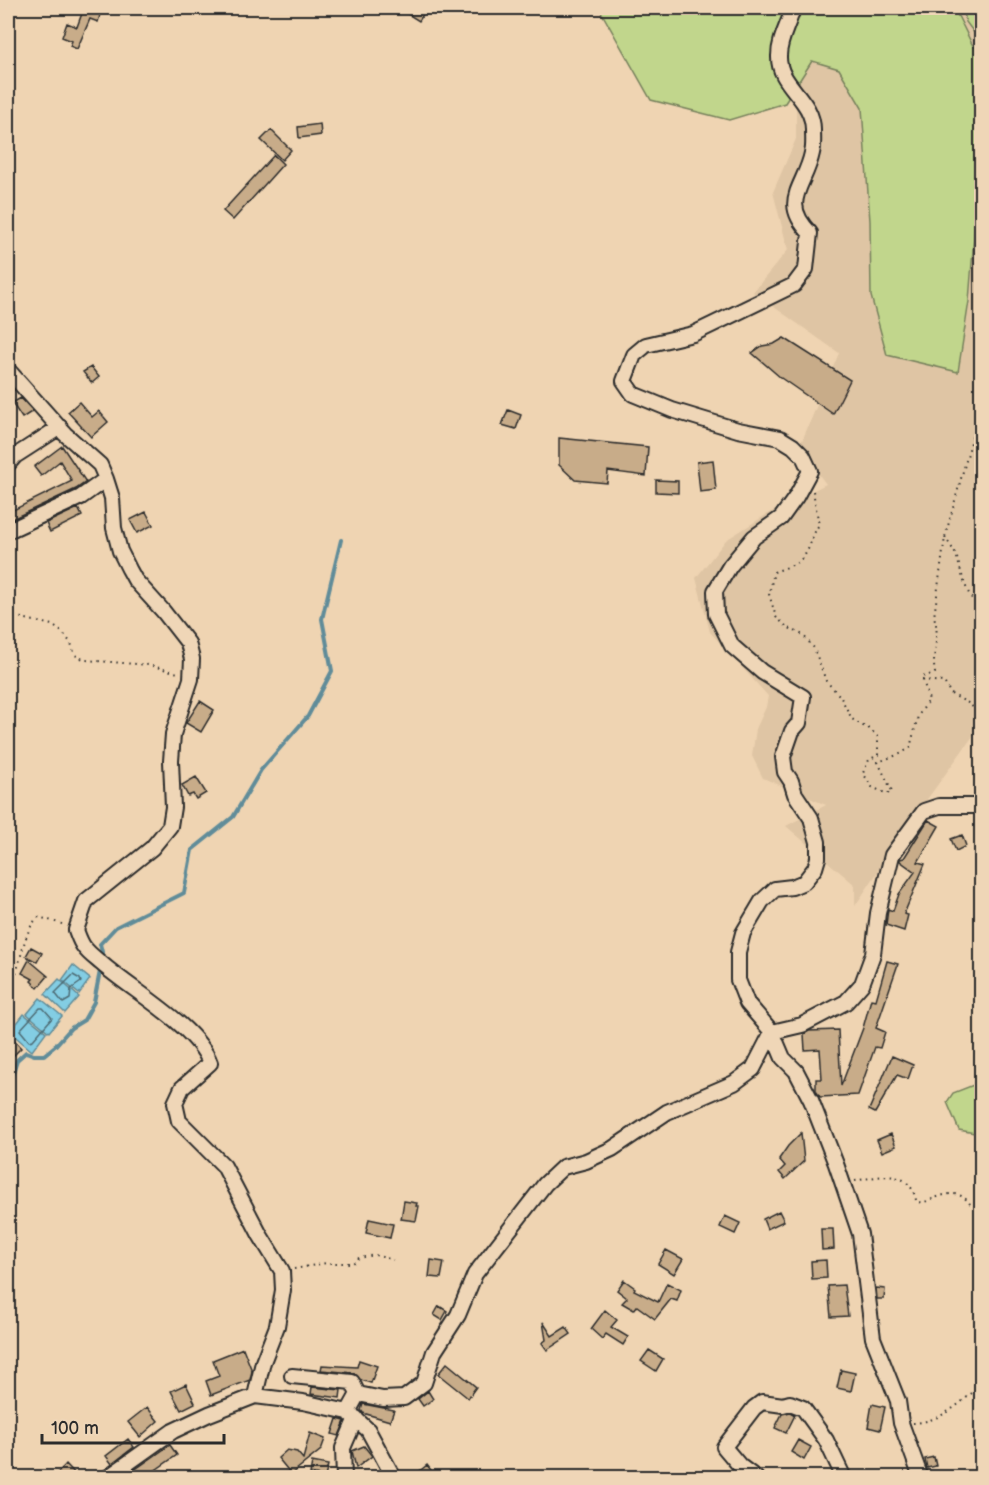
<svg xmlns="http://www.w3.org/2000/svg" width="989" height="1485" viewBox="0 0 989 1485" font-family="'Balsamiq Sans',sans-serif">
	<rect width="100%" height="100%" fill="#efd4b2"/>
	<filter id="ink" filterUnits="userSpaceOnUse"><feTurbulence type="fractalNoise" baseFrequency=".0167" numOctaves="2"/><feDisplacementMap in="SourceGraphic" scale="12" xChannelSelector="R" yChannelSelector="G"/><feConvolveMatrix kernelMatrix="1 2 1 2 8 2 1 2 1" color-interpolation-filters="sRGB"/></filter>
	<g filter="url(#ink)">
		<!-- built -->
		<path fill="#dfc5a4" d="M765,8h216v717l-61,84 -65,97v-21l-69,-59 40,-21 -63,-27 -11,-22 4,-27 10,-22 2,-11 -58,-64 -14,-54 30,-38 43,-27 57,-29 -27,-36 40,-95 -86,-61 35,-42 -15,-58 23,-53v-60z"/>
		<!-- green -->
		<path fill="#c1d68c" stroke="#76805c" stroke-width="1.5" d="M599,8h355l18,36 10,11 -1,150 -5,7 -7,89 -11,71 -71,-17 -16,-59 -1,-75 -8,-113 -23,-39 -27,-8 -27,42 -56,17 -78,-20z
			M963,8h18v34l-15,-20z
			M976,1084l5,1 1,49h-2l-21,-4 -12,-28 6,-9z"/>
		<!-- water -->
		<path fill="#83cde3" stroke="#608c99" stroke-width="1.5" d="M73,965l17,14 -11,15 -17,-14z
			M59,979l20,18 -14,16 -20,-19z
			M40,998l22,18 -13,16 -22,-18z
			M24,1014l22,18 -14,19 -22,-19z"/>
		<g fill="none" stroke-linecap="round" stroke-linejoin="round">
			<!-- shore -->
			<path stroke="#4e6c75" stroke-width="1.5" d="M73,975l7,4 1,3 -10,7 -1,10 -7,4 -8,-10z
				M40,1008h3l9,10 -19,22 -4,1 -9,-11z"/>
			<!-- stream -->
			<path stroke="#608c99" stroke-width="4" d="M102,959v-7l-2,-8 16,-17 68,-34 8,-43 41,-33 28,-47 47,-54 24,-45 -10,-52 19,-79
				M8,1088l9,-28 9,-8 8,3h10l11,-9 16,-18 13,-8 10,-18 7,-36"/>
		</g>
		<!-- building -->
		<path fill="#c8ac89" stroke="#2b2b2b" stroke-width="1.5" d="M84,8l17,4 -3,10 -8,-3 -13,30 -7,-3 2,-5 -10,-4 5,-14 10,4z
			M398,8h29l-8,13z
			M320,124l1,11 -22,3 -1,-11z
			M271,130l20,20 -9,10 -21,-20z
			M274,155l9,9 -50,56 -10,-9z
			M784,338l66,42 -17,34 -52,-36 -29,-25 10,-7 12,-2z
			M91,367l8,10 -7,6 -9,-11z
			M21,398l12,13 -11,7 -10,-15z
			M79,402l13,15 7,-6 9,11 -17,15 -23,-25z
			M508,410l13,5 -5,14 -14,-4z
			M559,438l89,9 -2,29 -38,-5 -1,12 -32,-3 -16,-15z
			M62,446l24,36 -10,7 -64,30 -3,-7 63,-31 -12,-20 -19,15 -7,-9z
			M713,460l3,30 -16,2 -3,-30z
			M656,480l22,1v12l-22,-1z
			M78,508l4,8 -32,16 -4,-9z
			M146,512l7,13 -16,8 -7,-13z
			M200,701l14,9 -13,22 -15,-9z
			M196,777l10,16 -10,6 -3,-5 -5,2 -6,-11z
			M928,820l11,6 -21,36 7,2 -21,50 4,1 -4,16 -18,-6 2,-16 5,2 6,-17 16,-22 -15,-11v-2l4,-1z
			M962,835l4,11 -10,5 -5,-12z
			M31,947l11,6 -5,9 -11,-6z
			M29,960l19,16 -10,12 -7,-7 2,-2 -11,-6z
			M887,961l11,3 -22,64 9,4 -5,16 -5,-1 -17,48 -38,2 -4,-6v-12h6l-2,-30 -15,1 -1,-16 5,-3 29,-1 3,56 22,-58 8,-29 5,1z
			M8,1034l13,14 -13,13z
			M892,1056l21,9 -5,14 -11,-4 -22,38 -6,-3z
			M801,1133l3,28 -19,18 -6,-7 6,-6 -6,-7 9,-13z
			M891,1134l5,12 -14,6 -5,-12z
			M404,1201l13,2 -1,3h3l-3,15 -15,-2z
			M779,1211l5,10 -17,8 -4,-10z
			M725,1216l15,7 -5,11 -15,-7z
			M369,1219l24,5 -3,14 -24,-5z
			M821,1229h12l1,20 -12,1z
			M666,1250l17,9 -9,15 -16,-10z
			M431,1260l13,2 -3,16 -12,-1z
			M826,1260l1,18 -15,1 -1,-18z
			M624,1280l11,8 -1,2 24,12 9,-19 14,7 -4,11 -6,-2 -16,20 -18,-13 -3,4 -12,-7 5,-5 -10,-8z
			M844,1285l4,31 -17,1 -3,-31z
			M876,1288l9,1 -1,10h-7z
			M439,1306l8,5 -5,9 -8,-5z
			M605,1310l12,10 -6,7 17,10 -5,8 -17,-11 -4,5 -11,-10z
			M543,1322l9,14 14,-9 5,7 -24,16 -5,-7 4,-3z
			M243,1348l9,23 -2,9 -39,15 -5,-14 13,-5 -6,-16z
			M649,1350l14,9 -7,12 -15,-10z
			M359,1360l18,6 -6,17 -10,-3 -8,-7 -32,-3 1,-5 35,2z
			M447,1363l29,24 -8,11 -30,-24z
			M841,1370l14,3 -4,18 -14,-3z
			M186,1384l9,19 -14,7 -10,-19z
			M312,1387l29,3 -1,8 -29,-4z
			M428,1391l5,8 -10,7 -5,-7z
			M363,1404l31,6 -4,11 -27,-8 -2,-3z
			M872,1404l13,3 -5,23 -12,-3z
			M147,1407l11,14 -18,16 -12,-15z
			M790,1412l5,3 -9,18 -11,-5 7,-14z
			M337,1419l8,2 -6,15 -7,-2z
			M310,1433l15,6 -4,11 -30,24 -13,-16 9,-8 10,2 6,7z
			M128,1439l6,8 -22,17 -6,-8z
			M798,1440l13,7 -7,13 -13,-8z
			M170,1445l7,10 -33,23h-21z
			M364,1446l8,10 -16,12 -4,-17z
			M934,1457l2,9 -9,2 -2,-9z
			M312,1462l16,3 -3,12 -15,-3z
			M66,1464l13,14h-26z
			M427,1465l10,13h-26z"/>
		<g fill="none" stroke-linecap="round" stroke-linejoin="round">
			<!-- minor casing -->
			<g stroke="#2b2b2b" stroke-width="18">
				<path id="minor" d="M793,8c-4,16 -14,31 -14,48 -1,30 34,42 34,74 0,7 1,16 -1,23 -7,34 -33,48 -2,80l-4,36 -12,16 -101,49 -47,11 -12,10 -10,26 9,13 39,16 66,20 42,8 13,8 10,10 7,15 -14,26 -15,21 -27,19 -24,29 -15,25 1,23 16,32 30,26 41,25 -4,26 -7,8 -9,26 2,15 6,9 4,13 16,24 7,24v16l-3,10 -11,14 -12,5 -17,2 -13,12 -19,32 -5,19v28l9,23 25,29 11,26 13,13 15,29 25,64 24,70 13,104 25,63 3,22 20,55
					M8,370l57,64 35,31 6,14 6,19 2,30 6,23 9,18 6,11 28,31 25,32 4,16 -1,20 -18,55 -2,27 2,46 -3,19 -18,22 -66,53 -10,29c2,5 4,12 8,17 4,6 11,11 17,16 30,27 96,63 109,100l-28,25 -7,15 4,18 45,45 36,69 22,36 1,19 -6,36 -14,36 -8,34
					M8,464l7,-8 45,-29
					M8,531l73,-34 25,-18
					M772,1032l30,-7 44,-23 16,-18 11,-30 5,-41 14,-58 32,-44 15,-5h43
					M292,1376l60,6 6,12
					M348,1412l10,-18 25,5 21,-1 20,-15 10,-31 24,-37 17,-41 70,-90 18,-17 23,-6 26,-12 55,-37 67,-29 19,-14 19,-37
					M107,1478l66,-47 36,-17 46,-18 48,6 45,10 20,18 26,48
					M344,1478l-1,-30 13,-30
					M756,1478l-16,-12 -16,-19 30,-39 8,-6 21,3 7,-2 13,5 23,32 18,38"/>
			</g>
			<!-- path -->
			<path stroke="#2b2b2b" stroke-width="2" stroke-dasharray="1.5 4.5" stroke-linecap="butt" d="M813,491l6,34c-7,9 -8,22 -15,31 -7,9 -20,12 -30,16l-5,22 7,23 11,10 16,8 11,13 12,33 14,15 12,23 11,7 7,3 8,8v18l-9,5 -6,13 9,14 15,7 5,-3 -14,-29 22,-8 10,-6 8,-32 11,-16 -7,-23 13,-4c-4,-19 6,-38 -1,-56l11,-80 37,-135
				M945,537c4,7 10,14 12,21 6,19 9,39 25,52
				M8,607l5,9 39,9 10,7 9,11 4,12 10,5 64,5 29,8
				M922,680l22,2 7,12 19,10 12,14
				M982,733v1
				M8,989c14,-17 13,-59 31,-72l26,8
				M855,1181c25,-5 54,-13 61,19l6,3c19,-7 37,-18 50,4
				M294,1269l32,-6h27l6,-5 16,-3 18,5
				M913,1423c28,-1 49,-21 69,-39"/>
			<!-- minor -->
			<use href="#minor" stroke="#efd6b7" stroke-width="14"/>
		</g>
	</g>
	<!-- margin -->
	<rect width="989" height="1485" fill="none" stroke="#efd6b7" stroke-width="30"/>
	<rect x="15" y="15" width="959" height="1455" fill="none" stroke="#2b2b2b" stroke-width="2" filter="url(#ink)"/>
	<!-- scale -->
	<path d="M42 1434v9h182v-9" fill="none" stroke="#2b2b2b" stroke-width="3"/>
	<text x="51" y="1434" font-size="18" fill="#2b2b2b" stroke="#efd6b7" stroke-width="4.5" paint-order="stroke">100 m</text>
</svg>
